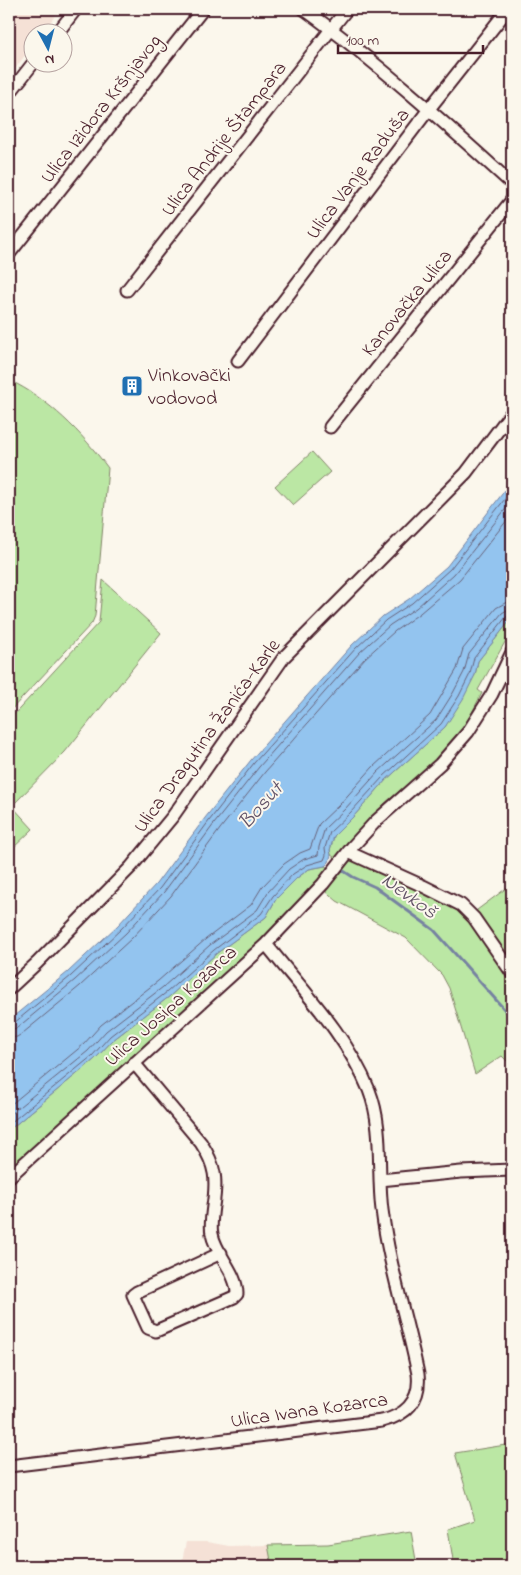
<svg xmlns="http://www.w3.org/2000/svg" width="521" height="1575" viewBox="0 0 521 1575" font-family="'Indie Flower',sans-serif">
	<rect width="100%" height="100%" fill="#fbf7ec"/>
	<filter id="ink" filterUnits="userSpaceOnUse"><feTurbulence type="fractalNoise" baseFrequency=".02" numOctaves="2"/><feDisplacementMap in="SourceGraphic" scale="10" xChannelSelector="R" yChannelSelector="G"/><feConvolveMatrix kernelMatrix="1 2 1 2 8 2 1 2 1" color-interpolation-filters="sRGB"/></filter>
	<g filter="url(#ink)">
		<!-- built -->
		<path fill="#f5e1d6" d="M9,9h51l-17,23h-11v14l-23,31z
			M186,1542h21l22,4 39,-1 4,21h-91z"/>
		<!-- green -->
		<path fill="#bbe7a4" stroke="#828368" d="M9,380c40,19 73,53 99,88l-13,148 -3,7 -83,89z
			M312,452l18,20 -37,33 -18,-19z
			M103,580l58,53 -96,119 -53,54 21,23 -23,22 -1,-131 90,-98z
			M512,618v18l-3,-1 -31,55 4,3 -16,31 -28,35 -53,44 -48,56 -6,-4 -1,-5 4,-14 19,-19 33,-37 59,-53 30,-52 3,-14z
			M350,857l96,44 23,16 43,61v88l-10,-10 -27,18 -26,-86 -7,-13 -36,-37 -69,-37 -15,-13z
			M325,866l4,2 -48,56 -272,248v-42l86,-71 18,-19 57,-44 47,-43 49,-36 10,-18 21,-21 12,-9z
			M512,884v84l-39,-55z
			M512,1444v122h-58l-6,-37 27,-9 -20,-67z
			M411,1531l6,35h-145l-4,-21 60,-1z"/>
		<!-- water -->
		<path fill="#93c4ef" stroke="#7682a1" d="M512,481v137l-34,43 -3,14 -12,24 -18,28 -59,53 -33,37 -19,19 -4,14 1,5 -2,7 -4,4 -16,3 -12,9 -21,21 -10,18 -49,36 -47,43 -57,44 -18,19 -86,71v-110l59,-48 50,-47 38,-41 49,-66 46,-58 48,-55 53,-60 31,-29 26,-17 38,-33z"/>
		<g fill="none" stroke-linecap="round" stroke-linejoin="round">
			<!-- shore -->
			<path stroke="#676179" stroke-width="1" d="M9,1024l5,-1 57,-47 50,-47 39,-41 49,-67 45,-58 49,-55 53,-60 30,-28 26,-17 38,-34 62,-79
				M9,1030l8,-2 58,-48 51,-47 38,-41 50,-68 45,-57 101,-115 30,-27 26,-17 38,-34 58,-73
				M9,1038l8,-1 6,-4 57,-47 52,-48 39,-42 49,-67 45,-57 100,-114 30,-27 25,-18 40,-34 52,-65
				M9,1106l74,-61 18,-20 57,-44 48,-42 45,-34 11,-18 22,-23 16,-11 10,-4 9,-25 21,-20 33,-37 57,-52 27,-46 6,-20 33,-41 9,-5 7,-1
				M9,1115l79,-64 18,-20 57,-44 47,-42 47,-35 11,-18 21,-23 15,-10 14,-4 1,-8 6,-19 20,-19 33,-37 58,-52 17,-27 11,-21 5,-18 33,-41 5,-3 5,-1
				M9,1124l83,-68 18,-20 57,-44 47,-42 47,-36 12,-18 20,-22 14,-9 17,-5 2,-5 -1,-7 5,-16 20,-19 33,-36 58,-53 18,-28 11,-22 4,-16 32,-41 6,-2"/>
			<!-- stream -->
			<path stroke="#7682a1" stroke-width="3" d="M339,868l14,9 22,10 59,43 78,88"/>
			<!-- street casing -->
			<g stroke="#4a1f2b" stroke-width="15">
				<path id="street" d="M304,9c73,53 141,114 208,175
					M58,32l18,-23
					M9,94l25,-32
					M9,254l194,-245
					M127,290l220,-281
					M238,361l191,-252 79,-100
					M330,427l182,-227
					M348,852l75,34 38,19 13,13 38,55
					M9,989l28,-26 94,-96 42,-51 111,-159 182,-184 46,-61
					M134,1063l67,80c15,23 16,37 12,63 -1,9 -3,19 -1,28 4,21 25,38 25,60l-3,3 -78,34 -8,-3 -15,-33 4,-3 84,-39
					M9,1177l257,-233 57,-60 30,-38 23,-25 64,-57 28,-32 24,-38 20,-42
					M380,1180l81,-8 51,-2
					M9,1466l373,-45c25,-6 39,-21 36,-47 -11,-55 -29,-108 -36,-164 -5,-39 2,-82 -13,-120 -23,-56 -66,-99 -103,-146"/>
			</g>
			<!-- street -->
			<use href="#street" stroke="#fbf7ec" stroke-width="11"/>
		</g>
	</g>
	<!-- icons -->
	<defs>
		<g id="building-square" transform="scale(1.125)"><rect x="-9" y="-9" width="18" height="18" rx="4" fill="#1f6fb2" stroke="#fbf7ec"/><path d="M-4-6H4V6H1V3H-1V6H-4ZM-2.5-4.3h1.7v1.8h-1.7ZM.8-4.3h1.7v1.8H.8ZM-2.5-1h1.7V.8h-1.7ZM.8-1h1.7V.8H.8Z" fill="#fff"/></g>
	</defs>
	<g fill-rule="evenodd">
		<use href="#building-square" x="132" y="386"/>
	</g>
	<g text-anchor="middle" stroke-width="4" stroke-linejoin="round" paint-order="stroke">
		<!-- street labels -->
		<g font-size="20" fill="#4a1f2b" stroke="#fbf7ec">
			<text transform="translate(100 108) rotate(-52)" y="7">Ulica Izidora Kršnjavog</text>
			<text transform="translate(223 138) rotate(-52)" y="7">Ulica Andrije Štampara</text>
			<text transform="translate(357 173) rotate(-53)" y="7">Ulica Vanje Raduša</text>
			<text transform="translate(406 302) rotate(-51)" y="7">Kanovačka ulica</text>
			<text transform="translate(206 735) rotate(-54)" y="7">Ulica Dragutina Žanića-Karle</text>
			<text transform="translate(170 1005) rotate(-42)" y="7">Ulica Josipa Kozarca</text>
			<text transform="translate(309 1409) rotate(-8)" y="7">Ulica Ivana Kozarca</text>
		</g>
		<!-- poi labels -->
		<g font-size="20" fill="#4a1f2b" stroke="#fbf7ec" text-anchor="start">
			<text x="148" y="381">Vinkovački<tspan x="148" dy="23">vodovod</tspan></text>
		</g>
		<!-- water labels -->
		<g font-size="21" font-style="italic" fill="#605166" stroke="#fbf7ec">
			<text transform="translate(260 805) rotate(-48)" y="7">Bosut</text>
			<text transform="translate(410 895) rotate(36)" y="7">Nevkoš</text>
		</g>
	</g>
	<!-- margin -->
	<rect width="521" height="1575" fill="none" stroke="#fbf7ec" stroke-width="30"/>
	<rect x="15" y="15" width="491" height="1545" fill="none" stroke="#4a1f2b" stroke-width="2" filter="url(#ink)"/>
	<!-- north arrow -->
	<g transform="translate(48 48) rotate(173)"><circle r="24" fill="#fbf7ec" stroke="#b4a19f"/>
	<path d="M0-4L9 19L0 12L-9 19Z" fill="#1f6fb2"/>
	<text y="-8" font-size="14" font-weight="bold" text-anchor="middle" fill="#4a1f2b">N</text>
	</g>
	<!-- scale -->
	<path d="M338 45v8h145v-8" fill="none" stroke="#4a1f2b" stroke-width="2.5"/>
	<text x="346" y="45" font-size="15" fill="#4a1f2b" stroke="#fbf7ec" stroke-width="4" paint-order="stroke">100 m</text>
</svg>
